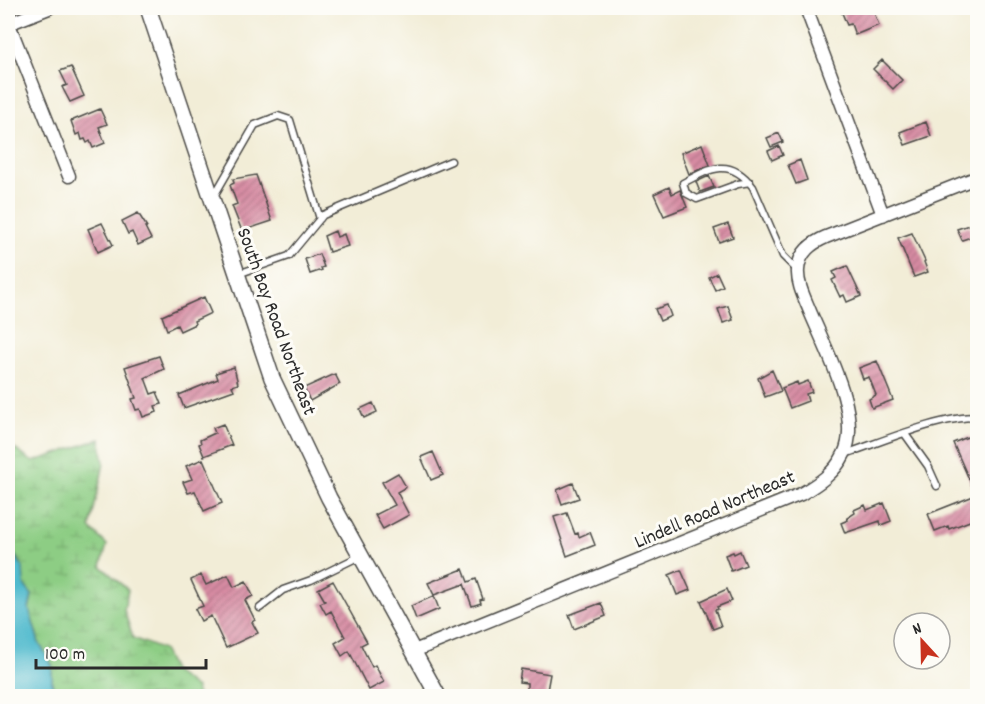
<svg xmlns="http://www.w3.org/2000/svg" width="985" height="704" viewBox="0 0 985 704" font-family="Dekko,sans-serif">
	<defs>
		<pattern id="wetland-marsh" width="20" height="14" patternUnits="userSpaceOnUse" patternTransform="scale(1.5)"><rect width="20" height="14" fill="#8dcd84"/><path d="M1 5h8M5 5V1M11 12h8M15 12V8" fill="none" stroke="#7ab072"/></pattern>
		<pattern id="building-hatch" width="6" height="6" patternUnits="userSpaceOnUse" patternTransform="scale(1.5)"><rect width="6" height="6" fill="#d78ba3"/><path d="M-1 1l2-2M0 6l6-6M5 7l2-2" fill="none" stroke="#af7285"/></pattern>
	</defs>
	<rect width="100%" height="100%" fill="#fdfcf7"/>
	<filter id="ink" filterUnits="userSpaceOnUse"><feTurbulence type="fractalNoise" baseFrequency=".0167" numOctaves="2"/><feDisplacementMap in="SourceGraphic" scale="12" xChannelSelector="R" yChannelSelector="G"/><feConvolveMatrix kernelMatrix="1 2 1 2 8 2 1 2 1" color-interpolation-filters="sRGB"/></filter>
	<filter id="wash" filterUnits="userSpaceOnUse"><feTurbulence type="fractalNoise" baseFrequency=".008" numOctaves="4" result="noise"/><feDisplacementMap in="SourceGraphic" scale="24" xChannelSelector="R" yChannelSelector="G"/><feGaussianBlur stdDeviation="1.35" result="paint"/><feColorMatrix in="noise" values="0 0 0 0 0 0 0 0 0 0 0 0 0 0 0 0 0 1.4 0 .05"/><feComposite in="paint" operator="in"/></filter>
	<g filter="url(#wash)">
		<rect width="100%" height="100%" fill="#f2edd7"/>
		<!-- wetland -->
		<path fill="url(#wetland-marsh)" stroke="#5c7c58" stroke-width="1.5" d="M100,439l4,24 -14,65 17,17 -6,21 27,24 -4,20 9,28 30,12 11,22 22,16 2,8h-142l-4,-12v-19l-13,-22 -10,-34 3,-14 -8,-10 -4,-24 -7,-8 -2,-22 -3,-6v-62l3,-6 -3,-4v-9l25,18z"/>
		<!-- water -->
		<path fill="#50bacd" stroke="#3e727c" stroke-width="1.5" d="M8,525l3,6 2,22 10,14 1,18 8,10 -3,14 10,34 13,22v19l4,12h-48z"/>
		<g id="blocks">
			<!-- building -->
			<path fill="url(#building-hatch)" d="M840,8h32l7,17 -24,10 -4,-11 -4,1z
				M882,60l20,20 -9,9 -20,-20z
				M71,67l13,29 -14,6 -8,-15 5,-2 -7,-14z
				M100,109l7,15 -8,3 6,16 -12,5 -3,-7 -3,2 -2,-4 -3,1 -2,-7 -4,2 -5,-14z
				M926,122l5,14 -26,9 -5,-13z
				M779,133l4,9 -12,5 -4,-9z
				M702,144l8,21 -21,9 -8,-21z
				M779,146l4,9 -11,5 -4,-9z
				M800,160l7,20 -11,4 -8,-19z
				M256,175l16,46 -30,10 -10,-25 5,-2 -7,-19 4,-2 -1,-4z
				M709,176l5,11 -14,5 -4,-10z
				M669,187l3,7 8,-4 7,17 -23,9 -10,-22z
				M138,213l9,14h-2l6,12 -13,6 -6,-13 -4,2 -6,-13z
				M102,223l11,22 -15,7 -10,-23z
				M728,224l5,13 -14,5 -5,-13z
				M969,225l5,11 -12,4 -5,-11z
				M335,231l2,6 7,-3 4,12 -19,6 -5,-16z
				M912,233l13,28 -1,1 4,10 -14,5 -16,-39z
				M319,254l5,13 -3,1 1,2 -12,4 -5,-15z
				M847,266l14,30 -14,6 -3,-7 -4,2 -8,-17 4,-2 -3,-6z
				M717,273l6,13 -8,4 -6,-13z
				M204,297l7,16 -17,8 1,3 -15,7 -3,-6 -10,5 -5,-14z
				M667,305l4,11 -11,5 -5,-12z
				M728,306l5,14 -10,3 -5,-14z
				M159,356l5,13 -19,9 6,16 6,-2 5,12 -7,2 2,6 -14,5 -3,-8 -4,1 -4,-11 4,-1 -11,-31z
				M877,361l16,39 -21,8 -3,-9 7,-4 -7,-18 -6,2 -4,-11z
				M234,367l4,17 -6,2 2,4 -50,18 -5,-13 39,-16 -2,-6z
				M772,370l9,21 -16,6 -7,-19z
				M335,374l5,10 -30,17 -6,-13z
				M808,381l4,11 -6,2 2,7 -18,7 -8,-20 15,-6 1,3z
				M373,403l4,9 -13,6 -4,-9z
				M223,424l9,21 -28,11 -5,-12 2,-1 -1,-3 15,-7 -2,-5z
				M970,436l3,7 5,-2v72l-5,2 2,4 -26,10 -1,-3 -13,5 -7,-17 48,-19 -23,-52z
				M433,452l10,23 -12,5 -10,-23z
				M203,459l19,44 -18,8 -9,-20 -7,2 -5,-11 9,-3 -6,-13z
				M398,473l8,14 -9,5 12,23 -26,14 -8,-14 20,-10 -13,-23z
				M573,483l6,15 -17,6 -5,-14z
				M884,503l7,18 -10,4 -1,-4 -35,12 -4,-10 7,-3 -1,-2 8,-5 -1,-3 11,-5 2,5z
				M567,513l8,21 3,-1 1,4 11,-5 5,13 -28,11 -13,-39z
				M740,551l6,14 -15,6 -6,-16 8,-3 1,2z
				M463,569l5,13 8,-3 7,20 -3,1 1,3 -9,3 -8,-22 -30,11 -6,-12z
				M681,570l9,20 -13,5 -8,-20z
				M201,575l5,10 22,-10 6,12 12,-6 7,15 -8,4 10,20 -3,2 6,11 -32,15 -15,-32 -10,5 -6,-12 8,-3 -12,-26z
				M333,581l34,61 -6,3 11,22 3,-2 9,17 -15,8 -20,-39 -7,5 -7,-13 10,-6 -14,-26 -5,3 -6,-11 5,-2 -7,-12z
				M727,589l5,12 -15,6 1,2 -3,1 6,16 -8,3 -12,-28z
				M434,596l5,13 -23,10 -5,-13z
				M601,603l5,13 -32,13 -5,-14z
				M521,669l29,5 -4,22h-17v-3h-2v-10l-8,-1z"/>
		</g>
	</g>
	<g filter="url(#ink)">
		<use href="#blocks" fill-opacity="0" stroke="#494845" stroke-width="1.5"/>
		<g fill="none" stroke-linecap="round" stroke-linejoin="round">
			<!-- service casing -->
			<g stroke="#494845" stroke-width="9">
				<path id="service" d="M750,182l-12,2 -41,15 -11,-6 -3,-10c28,-15 47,-26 70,4l30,69 14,14
					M214,196l41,-71 23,-9 12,4 30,99
					M238,274l51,-18 34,-41 128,-54
					M905,434l23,32 9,20
					M845,454c36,-12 96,-38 133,-37
					M260,608l23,-18 28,-10 49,-24"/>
			</g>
			<!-- minor casing -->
			<g stroke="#494845" stroke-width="15">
				<path id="minor" d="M806,8l77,207
					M8,22l61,154
					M8,24l41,-16
					M414,651l387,-157c17,-10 34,-21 43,-40 19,-38 -20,-108 -35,-145 -5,-12 -12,-26 -11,-39 1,-18 14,-27 28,-33l152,-60"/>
			</g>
			<!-- tertiary casing -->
			<g stroke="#494845" stroke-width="18">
				<path id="tertiary" d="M148,8l124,370 57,120 109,198"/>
			</g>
			<!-- service -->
			<use href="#service" stroke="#fff" stroke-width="6"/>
			<!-- minor -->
			<use href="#minor" stroke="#fff" stroke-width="12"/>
			<!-- tertiary -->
			<use href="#tertiary" stroke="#fff" stroke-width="15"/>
		</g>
	</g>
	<g text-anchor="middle" stroke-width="6" stroke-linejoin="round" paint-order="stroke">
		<!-- street labels -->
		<g font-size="20" fill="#2b2b2b" stroke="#fdfcf7">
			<text transform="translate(278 321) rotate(70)" y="7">South Bay Road Northeast</text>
			<text transform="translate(714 508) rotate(-23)" y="7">Lindell Road Northeast</text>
		</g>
	</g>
	<!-- margin -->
	<rect width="985" height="704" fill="none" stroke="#fdfcf7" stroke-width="30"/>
	<!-- north arrow -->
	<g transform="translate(922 641) rotate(338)"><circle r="28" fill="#fdfcf7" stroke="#a9a8a5" stroke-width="1.5"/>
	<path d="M0-4.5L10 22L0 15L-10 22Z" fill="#c8321e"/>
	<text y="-9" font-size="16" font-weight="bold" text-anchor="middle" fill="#2b2b2b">N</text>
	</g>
	<!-- scale -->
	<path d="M36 659v9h170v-9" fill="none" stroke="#2b2b2b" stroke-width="3"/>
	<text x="45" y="659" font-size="18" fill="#2b2b2b" stroke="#fdfcf7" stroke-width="4.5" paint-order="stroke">100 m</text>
</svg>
